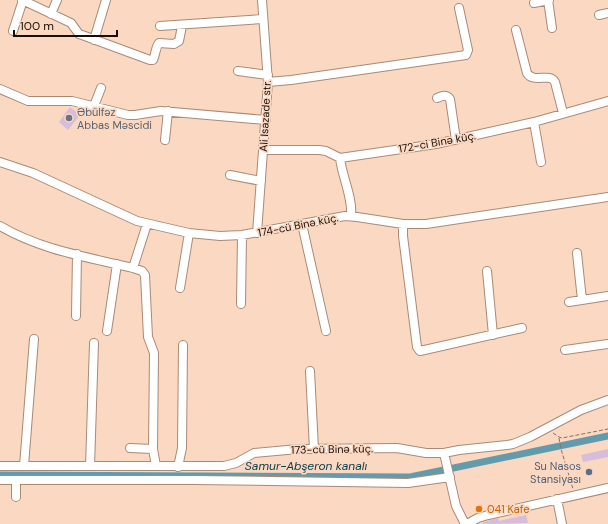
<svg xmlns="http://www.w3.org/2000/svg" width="608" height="524" viewBox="0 0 608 524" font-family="'DM Sans',sans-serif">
	<rect width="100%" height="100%" fill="#fbd8c2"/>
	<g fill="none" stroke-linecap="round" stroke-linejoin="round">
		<!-- canal -->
		<path stroke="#629cac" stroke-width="7" d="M0,475l410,2 198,-41"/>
	</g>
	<!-- building -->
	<path fill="#d7bdda" d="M70,107l10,8 -12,15 -9,-8z
		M608,449v8l-25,5 -2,-7z
		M526,515l2,8 -45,1v-2l15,-4 1,3z"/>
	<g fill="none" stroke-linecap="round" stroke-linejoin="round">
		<!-- minor casing -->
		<g stroke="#aa8a75" stroke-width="10">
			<path id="minor" d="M22,0l49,23 8,11 3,1 68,25h3c3,-6 2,-12 6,-17l15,1 5,-3 3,-15
				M548,0l4,28
				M534,3l15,-3
				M51,14l6,-14
				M599,15l9,-2
				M160,26l103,-7
				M516,30l11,43c7,11 22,-1 28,9l8,31
				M13,31l10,-31
				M94,40l12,-40
				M238,71l30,4
				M268,82l23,-2 175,-25 2,-5 -9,-42
				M0,89l28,12h44l56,14h7l26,-4 105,9
				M437,98c5,-2 9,-4 13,1l6,41
				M94,106l7,-18
				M534,122l7,40
				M165,140l3,-29
				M264,150h55l7,1 14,7 96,-14 98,-22 74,-21
				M340,158c2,19 13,39 11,58
				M0,162l33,11 104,48 52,12 31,3 22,-1 103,-19 12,1 46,7h23l182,-27
				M230,175l31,6
				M302,224l24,107
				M403,224v12l14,111 3,4 102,-23
				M0,226c41,24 87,31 133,42l9,3 3,4 3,62 6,16 -1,96 3,17
				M257,233l11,-151 -6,-82
				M577,253l5,47
				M133,268l14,-44
				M487,271l6,64
				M180,288l9,-55
				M569,302l39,-6
				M241,304l1,-69
				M76,316l1,-62
				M107,331l10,-67
				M565,350l43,-6
				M310,371l4,78
				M130,448l23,1
				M444,453l12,53 9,18
				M0,466h224l12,-3 18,-10 44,-4 99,-1 29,5h18l15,-3 48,-5 6,-1 17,-7 51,-27 27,-10
				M24,466l10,-127
				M90,466l4,-123
				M178,467l4,-19 1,-103
				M0,480h194l214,3 42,-6
				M16,480v17
				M557,499l5,25
				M467,524l11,-6 10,-3 120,-27"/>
		</g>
		<!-- path -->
		<path stroke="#887162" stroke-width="1" stroke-dasharray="4 2" stroke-linecap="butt" d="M553,433l6,4 3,1 46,-9
			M559,438l2,11 12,40"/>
		<!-- minor -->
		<use href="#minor" stroke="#fff" stroke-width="8"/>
	</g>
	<!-- markers -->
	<circle fill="#6b7280" stroke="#fbd8c2" stroke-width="1.5" cx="69" cy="118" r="4"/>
	<circle fill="#5c6f8a" stroke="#fbd8c2" stroke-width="1.5" cx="589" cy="472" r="4"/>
	<circle fill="#e8710a" stroke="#fbd8c2" stroke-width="1.5" cx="479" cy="509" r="4"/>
	<g text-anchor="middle" stroke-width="3.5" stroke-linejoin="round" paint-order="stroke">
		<!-- worship labels -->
		<g font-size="11" fill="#5b616d" stroke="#fbd8c2" text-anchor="start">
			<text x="77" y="116">Əbülfəz<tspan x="77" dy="13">Abbas Məscidi</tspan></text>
		</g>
		<!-- street labels -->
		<g font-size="11" fill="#190e06" stroke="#fbd8c2">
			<text transform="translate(265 116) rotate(-87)" y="4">Ali Isazade str.</text>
			<text transform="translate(437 142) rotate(-10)" y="4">172-ci Binə küç.</text>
			<text transform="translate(298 225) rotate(-11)" y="4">174-cü Binə küç.</text>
			<text transform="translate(332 449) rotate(-1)" y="4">173-cü Binə küç.</text>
		</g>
		<!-- service labels -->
		<g font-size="11" fill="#4e5e75" stroke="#fbd8c2" text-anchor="end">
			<text x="581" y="470">Su Nasos<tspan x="581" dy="13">Stansiyası</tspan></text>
		</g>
		<!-- food labels -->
		<g font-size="11" fill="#c56008" stroke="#fbd8c2" text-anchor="start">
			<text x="487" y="513">041 Kafe</text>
		</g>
		<!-- water labels -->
		<g font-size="12" font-style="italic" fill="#053d49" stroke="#fbd8c2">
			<text x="306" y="470">Samur-Abşeron kanalı</text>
		</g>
	</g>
	<!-- scale -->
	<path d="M14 30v6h103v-6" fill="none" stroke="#190e06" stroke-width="2"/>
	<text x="20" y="30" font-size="12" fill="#190e06" stroke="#fbd8c2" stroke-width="3" paint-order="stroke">100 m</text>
</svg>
